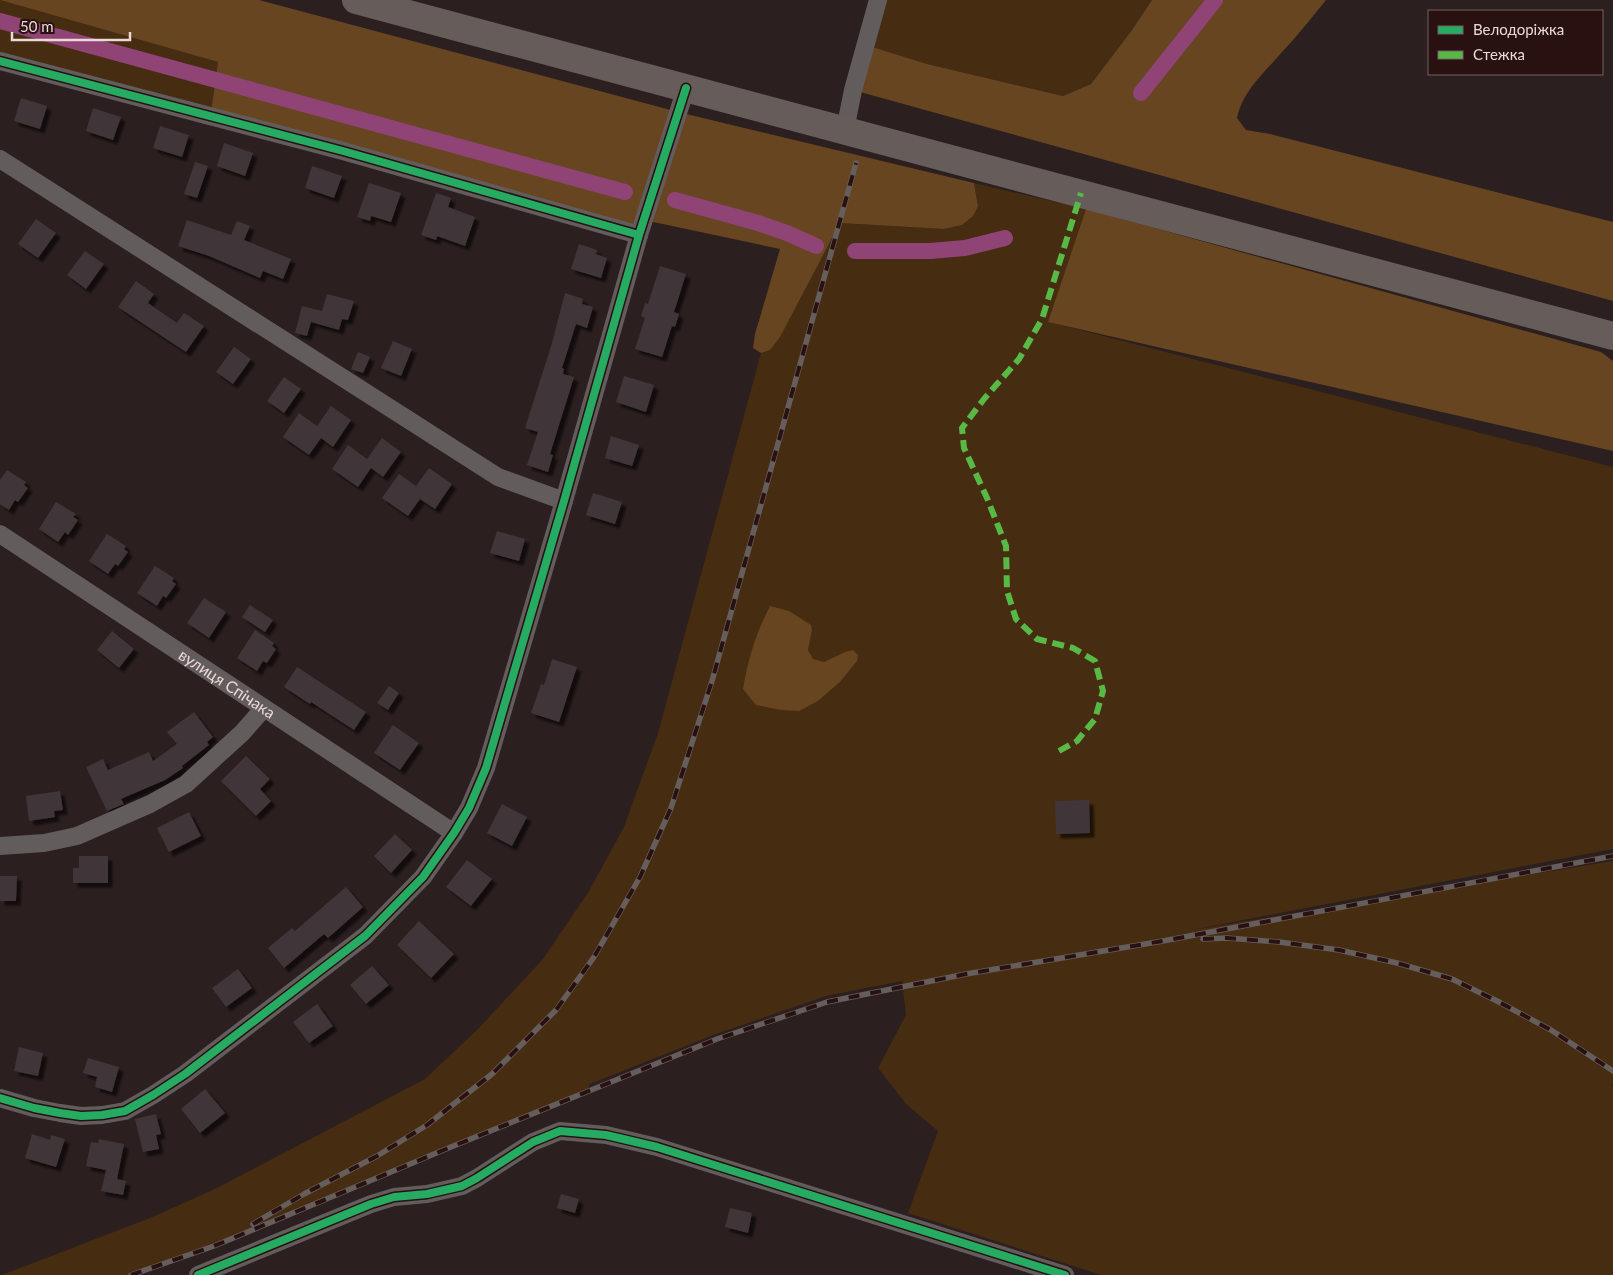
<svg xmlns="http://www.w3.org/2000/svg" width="1613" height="1275" viewBox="0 0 1613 1275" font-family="Lato,sans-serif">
	<defs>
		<filter id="shadow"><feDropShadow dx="4.5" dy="4.5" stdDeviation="1" flood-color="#0009"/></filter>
	</defs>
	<rect width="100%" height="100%" fill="#2c1f1f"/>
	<!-- green -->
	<path fill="#462c11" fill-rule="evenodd" d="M0,0l218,62 -8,57 -210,-57z
		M878,0h274l-20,30 -41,54 -28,12 -136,-32 -61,-19z
		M974,183l112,26 -37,113 564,145v382l-421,81 421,-69v220l-1,5 1,1v188h-512l-193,-62 30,-82 -32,-27 -28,-36 28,-53 -4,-34 -76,15 -110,38 -126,50 -4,9 -372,153 -83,29h-129l148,-57 65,-29 210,-110 52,-49 66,-71 46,-68 35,-64 34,-94 103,-380 9,-3 50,-89 20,-38 104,6 18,-4 16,-19zM789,611l23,20 -4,19 5,9 11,4 21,-11 12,9 -17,21 -22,19z"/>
	<!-- forest -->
	<path fill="#684521" d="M0,0h259l419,112 296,71 4,23 -5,10 -11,9 -18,4 -104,-6 -60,114 -10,13 -9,3 -8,-5 2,-14 25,-85 -136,-29 -5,14 -429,-115 8,-57z
		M1152,0h174c-14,17 -28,35 -43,51 -18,21 -40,39 -46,67l9,12 24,4 343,88v79l-760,-211 13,-45 61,19 136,32 28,-12 41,-54z
		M1086,209l515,143 12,9v90l-565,-129z
		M770,606l19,5 22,14 1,6 -4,19 5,9 11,3 21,-10 8,-2 5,5 -1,6 -17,21 -22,19 -19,10 -18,-1 -25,-5 -13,-16c5,-30 13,-56 27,-83z"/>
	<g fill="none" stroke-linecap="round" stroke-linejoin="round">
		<!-- canal -->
		<path stroke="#904476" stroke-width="16" d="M0,21l625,171
			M1141,93l74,-93
			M675,200l83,23 29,10 29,13
			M855,251h75l35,-3 40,-10"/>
	</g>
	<!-- building -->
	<path fill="#403637" filter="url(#shadow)" d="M21,98l26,8 -7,23 -26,-8z
		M93,108l28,9 -8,23 -27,-9z
		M160,126l29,9 -7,22 -29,-9z
		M224,143l29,10 -8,23 -28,-10z
		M195,162l13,4 -11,32 -13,-4z
		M312,166l30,10 -8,22 -29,-10z
		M369,183l32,10 -10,29 -20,-6 -1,5 -13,-4z
		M436,193l15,5 -3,9 27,10 -10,29 -28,-10 -1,4 -15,-5z
		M36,219l20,14 -18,25 -20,-14z
		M187,220l44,15 6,-14 13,5 -6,14 47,19 -8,20 -20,-8 -3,7 -51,-22 -31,-10z
		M579,244l18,6 -1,4 11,4 -6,20 -30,-9z
		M85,251l19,13 -18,25 -19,-14z
		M660,266l26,8 -12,38 5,2 -4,13 -3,-1 -10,31 -27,-8 10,-31 -4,-2 4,-13 3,1z
		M136,281l18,13 -6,9 29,20 7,-10 20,13 -18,26 -68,-45z
		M565,293l18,6 -1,5 11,3 -6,21 -11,-4 -14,44 2,1 -1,5 11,3 -24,77 3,1 -5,17 -21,-7 11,-33 -13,-4 27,-85z
		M327,294l27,7 -6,19 -6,-1 -3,11 -28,-8 -4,14 -12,-3 7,-27 20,5z
		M393,341l19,8 -11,27 -20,-8z
		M234,347l17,12 -18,25 -17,-12z
		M358,352l12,5 -7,16 -12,-4z
		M624,376l30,9 -8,27 -30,-10z
		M284,377l17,12 -17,24 -17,-12z
		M331,406l20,14 -18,27 -12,-9 -12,17 -26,-18 16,-24 18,13z
		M611,436l28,9 -7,21 -27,-8z
		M382,438l19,14 -18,25 -12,-9 -13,19 -26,-18 16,-24 19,14z
		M429,468l23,16 -17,25 -15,-10 -12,17 -26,-18 17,-24 17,12z
		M7,470l19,12 -2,3 4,3 -10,14 -3,-2 -6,10 -9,-6v-24z
		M593,493l29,9 -7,22 -29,-9z
		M56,502l20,12 -3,3 5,3 -10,15 -3,-3 -7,10 -19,-13z
		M497,531l28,8 -6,22 -29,-8z
		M107,534l19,12 -2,3 4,3 -10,14 -3,-2 -7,10 -19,-13z
		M155,566l19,12 -2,3 4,3 -10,14 -3,-2 -6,10 -20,-13z
		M204,598l22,14 -17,26 -22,-15z
		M250,605l23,15 -8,12 -23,-15z
		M255,630l19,13 -2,3 4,3 -9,14 -4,-2 -6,10 -20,-13z
		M112,631l22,18 -15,19 -22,-18z
		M552,659l25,8 -18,55 -28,-9 10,-29 3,1z
		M297,667l69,45 -12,18 -43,-28 -1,2 -26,-17z
		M389,686l10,7 -11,17 -11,-7z
		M194,712l19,25 -6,5 2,3 -27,21 1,2 -18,12 -44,19 3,5 -17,7 -21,-44 17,-8 5,11 41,-18 4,9 24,-17 -10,-12z
		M393,725l26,18 -19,27 -26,-17z
		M246,756l24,23 -10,10 11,12 -15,15 -35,-35z
		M60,791l3,19 -9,1 1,6 -26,4 -3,-25z
		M1089,800l1,33 -34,1 -1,-33z
		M502,804l25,13 -15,29 -25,-13z
		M189,812l12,24 -32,16 -12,-24z
		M395,834l17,16 -21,23 -17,-17z
		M79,856h29v27h-35v-15h6z
		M467,860l25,19 -21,27 -25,-19z
		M0,876h17l-1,25h-16z
		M346,887l17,20 -35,31 -4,-4 -40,34 -16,-20 24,-20 3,3z
		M419,921l35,33 -23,24 -34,-33z
		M372,966l17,19 -23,19 -16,-19z
		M238,969l14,19 -26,19 -14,-19z
		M317,1004l16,22 -24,17 -16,-21z
		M19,1047l24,6 -5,23 -24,-5z
		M88,1058l31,9 -7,25 -17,-5 2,-10 -14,-4z
		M205,1089l20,24 -25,20 -19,-24z
		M156,1114l5,20 -5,1 3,14 -16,3 -8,-33z
		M32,1134l18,6 1,-5 14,4 -9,28 -31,-9z
		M99,1139l25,5 -7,35 9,2 -3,14 -22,-4 5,-21 -20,-4 5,-24 7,1z
		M561,1194l18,5 -4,14 -18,-5z
		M730,1208l22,5 -4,20 -23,-6z"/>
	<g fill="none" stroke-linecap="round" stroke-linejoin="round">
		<!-- street -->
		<g stroke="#625d5c" stroke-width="18">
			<path d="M0,61l343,90 296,84"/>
			<path d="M845,130l8,-40 25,-90"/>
			<path d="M0,159l498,318 66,24"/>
			<path id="s1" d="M0,534l454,299"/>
			<path d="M0,846l44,-3 33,-7 73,-32 36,-20 56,-51 22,-25"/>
			<path d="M0,1098l34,10 26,5 21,3 21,-1 23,-4 28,-16 32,-21 180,-138 58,-59 31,-44 15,-25 17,-40 78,-267 75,-266 47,-147"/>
			<path d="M198,1275l173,-71 23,-7 33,-3 35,-8 15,-8 56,-36 27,-11 46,4 51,12 408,128"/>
		</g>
		<!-- primary -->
		<path stroke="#665d5b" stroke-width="28" d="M356,0l1257,336"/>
		<!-- rail casing -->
		<g stroke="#665e5d" stroke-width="5.5">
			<path id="rail" d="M1203,939l24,-1 52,4 60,8 58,13 55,16 45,22 54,29 62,41
				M253,1224l51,-30 73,-38 50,-31 65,-51 64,-64 38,-53 46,-80 31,-69 41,-127 144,-518
				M131,1275l83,-29 232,-97 271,-110 110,-37 139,-28 197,-33 450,-85"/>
		</g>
		<!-- rail -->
		<use href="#rail" stroke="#281110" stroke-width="4" stroke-dasharray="11" stroke-linecap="butt"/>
		<!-- quiet -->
		<path stroke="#58b947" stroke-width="6" stroke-dasharray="12 6" stroke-linecap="butt" d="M1059,751l18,-10 18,-22 8,-28 -8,-30 -22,-13 -36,-9 -21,-20 -9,-28 -1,-45 -19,-48 -23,-50 -2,-20 22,-29 35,-40 23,-40 39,-126"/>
		<!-- cycleway casing -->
		<g stroke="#281110" stroke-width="11">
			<path id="cycleway" d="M0,61l343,90 296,84
				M0,1098l34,10 26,5 21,3 21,-1 23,-4 28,-16 32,-21 180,-138 58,-59 31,-44 15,-25 17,-40 78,-267 75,-266 47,-147
				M198,1275l173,-71 23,-7 33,-3 35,-8 15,-8 56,-36 27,-11 46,4 51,12 408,128"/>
		</g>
		<!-- cycleway -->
		<use href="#cycleway" stroke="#26ab63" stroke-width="8"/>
	</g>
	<g text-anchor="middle" stroke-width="4" stroke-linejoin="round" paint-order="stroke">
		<!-- street labels -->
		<g font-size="16" fill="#ead9d7" stroke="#281110">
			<text dy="6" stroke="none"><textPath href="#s1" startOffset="272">вулиця Спічака</textPath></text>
		</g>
	</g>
	<!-- legend -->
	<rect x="1428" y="10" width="175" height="65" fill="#281110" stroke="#766160"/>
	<rect x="1438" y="26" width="25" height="8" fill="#26ab63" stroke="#766160"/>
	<text x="1473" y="35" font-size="15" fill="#ead9d7">Велодоріжка</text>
	<rect x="1438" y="51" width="25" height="8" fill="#58b947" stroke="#766160"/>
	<text x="1473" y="60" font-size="15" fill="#ead9d7">Стежка</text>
	<!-- scale -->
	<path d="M12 32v8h118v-8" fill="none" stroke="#ead9d7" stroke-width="2.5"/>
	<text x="20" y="32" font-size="15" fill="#ead9d7" stroke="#281110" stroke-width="4" paint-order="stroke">50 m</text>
</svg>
